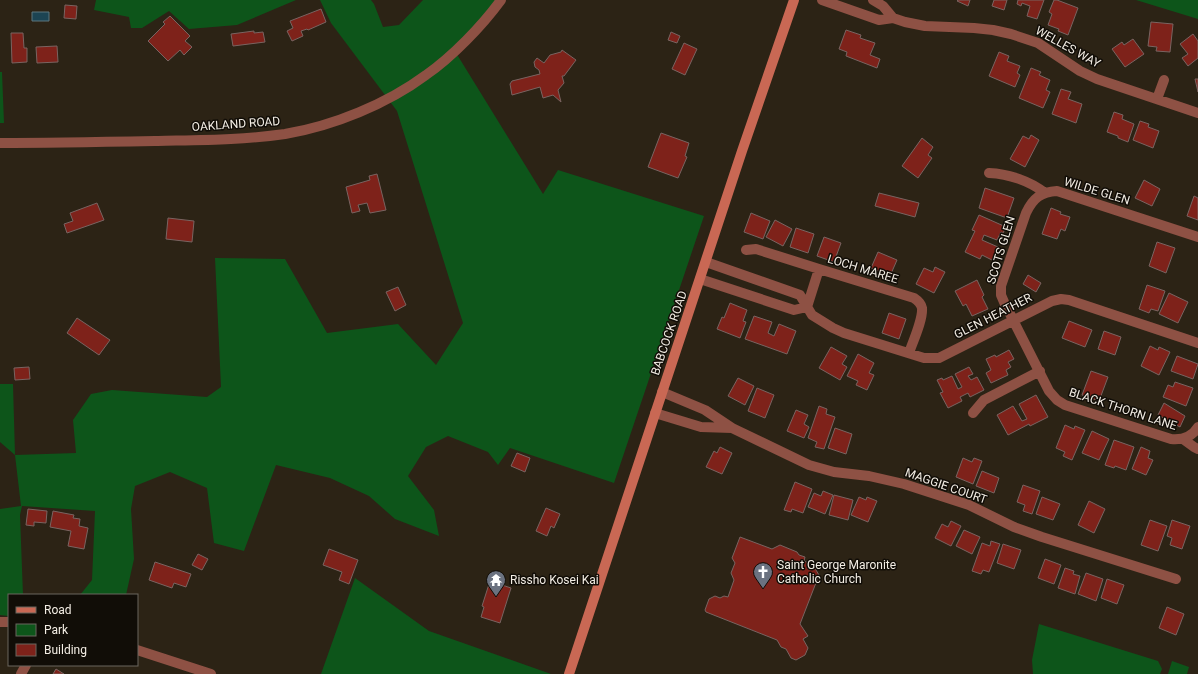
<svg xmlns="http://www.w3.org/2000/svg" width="1198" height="674" viewBox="0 0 1198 674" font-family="Roboto,sans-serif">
	<rect width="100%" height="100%" fill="#2c2315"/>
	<!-- green -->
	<path fill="#0d551a" d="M96,0h200l-59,25 -48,4 -20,-18 -27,17h-11l-2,-11 -35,-7z
		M320,0h51l3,4 9,23 16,-2 24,-25h73l-21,26 -22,22 90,146 15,-24 146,46 -90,267 -104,-35 -12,17 -10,-13 -40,-16 -22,11 -18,29 26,34 5,26 -44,-17 -26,-23 -39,-18 -54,-13 -32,86 -30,-8 -7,-55 -37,-16 -35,14 -4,23 3,50 -8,36h-46l12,-15 3,-69 -73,-5 -2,9 3,80h-14v21l-9,-1v-106l21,-3 -6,-51 -15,-13v-58h13l2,71 61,-2 -3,-33 18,-26 21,-4 95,7 14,-10 -6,-129 70,1 42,74 71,-9 38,41 27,-42 -66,-212 -66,-88z
		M1136,0h62v19z
		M0,72h2l2,51h-4z
		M355,578l74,53 122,43h-230z
		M1039,624l119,37 4,8 -2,5h-127l-1,-14z
		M1172,661l17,6 -2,7h-19z"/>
	<!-- water -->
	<path fill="#1c4453" stroke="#5c777e" d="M32,12h17v9h-17z"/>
	<!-- building -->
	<path fill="#7e221a" stroke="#796461" d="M958,0h12l-2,6 -11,-5z
		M994,0h13l-3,10 -12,-4z
		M1018,0h26l-7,19 -10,-3 3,-10 -8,-3 -1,3 -4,-2z
		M1054,0h3l21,8 -10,27 -10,-4 1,-2 -11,-4 4,-11 -3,-2z
		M65,5l12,1 -1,13 -12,-1z
		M321,9l5,13 -18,8 -1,-1 -6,2 2,5 -11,5 -5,-10 6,-3 -3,-7z
		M170,16l20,20 -5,5 7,6 -8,8 -4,-5 -12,11 -20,-20 17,-17 -2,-2z
		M1151,22l22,2 -3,28 -14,-1 1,-4 -9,-1z
		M846,30l15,5 -1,3 15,5 -5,12 10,4 -3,9 -31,-12 1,-4 -8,-3z
		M254,31v2l9,-1 2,10 -32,4 -2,-12z
		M671,32l9,4 -3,7 -9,-3z
		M11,33h12l1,15h3v14l-15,1z
		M1193,34l5,7v17l-10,8 -6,-8 6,-4 -8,-10z
		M1133,39l11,15 -19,13 -13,-18 10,-7 2,3z
		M684,43l13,6 -12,26 -13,-6z
		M57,46l1,16 -21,1 -1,-16z
		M562,50l14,10 -12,16h-2l2,7 -6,7 3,12 -8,-7 -10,3 -3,-11 -28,8 -2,-11 2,-3 28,-7 -1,-4 -4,-3 -1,-5 3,-4 7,5 6,-8 11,-3z
		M999,52l10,4 -2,5 13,5 -3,7 3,2 -5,12 -26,-11z
		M1031,68l10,4 -2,3 11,5 -4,10 4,2 -7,16 -24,-10z
		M1195,79h3v13z
		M1061,89l10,3 -3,7 14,5 -6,19 -24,-9z
		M1114,112l9,3 -1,4 12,5 -6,18 -10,-4v-2l-11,-4z
		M1140,121l9,3 -1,3 11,4 -6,17 -20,-8z
		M661,133l28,10 -4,13 2,1 -9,21 -30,-11z
		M1031,135l8,5 -14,27 -15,-8 13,-23 6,3z
		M922,138l11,9 -5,8 4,3 -14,20 -16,-12z
		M377,174l9,36 -16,3 -3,-10 -9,2 2,6 -8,2 -6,-26 24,-7 -1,-4z
		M1144,180l16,9 -8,17 -17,-8z
		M985,188l29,10 -7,20 -28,-10z
		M879,193l40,10 -4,14 -40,-11z
		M1194,196l4,2v22l-11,-4z
		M97,203l7,17 -37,13 -3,-9 9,-3 -3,-8z
		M1051,208l10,4 -1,2 10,3 -5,14 -4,-2 -4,10 -15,-5z
		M751,213l19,8 -7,18 -19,-7z
		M979,215l27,12 -3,6 -2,-1 -4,8 -13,-5 -2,5 16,7 -6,13 -10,-5 -2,4 -15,-7 10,-21 -3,-1z
		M168,218l26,3 -2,21 -26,-3z
		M775,220l17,9 -9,17 -17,-9z
		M796,228l18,6 -6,19 -18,-6z
		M824,237l17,6 -7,19 -17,-6z
		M1157,242l18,6 -9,25 -17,-7z
		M878,252l19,8 -7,16 -19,-8z
		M935,267l10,5 -11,21 -18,-9 8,-16 9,4z
		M1028,275l13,8 -5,9 -13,-8z
		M977,280l7,15 -2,2 6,12 -16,7 -6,-12 -3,2 -8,-15z
		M1147,285l18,6 -7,20 -7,-2 -2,4 -10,-4z
		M398,287l8,18 -11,6 -9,-19z
		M1169,293l19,9 -10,21 -19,-9z
		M730,303l17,7 -4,11 3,1 -6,16 -23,-9 5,-12 2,1z
		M889,313l17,6 -7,20 -17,-6z
		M754,316l18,6 -4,11 6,3 5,-12 17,7 -9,23 -42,-15z
		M77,318l33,22 -11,15 -32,-22z
		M1069,321l23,9 -7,17 -23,-9z
		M1104,331l17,6 -6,18 -17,-6z
		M1150,346l8,4 1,-3 11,5 -11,23 -18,-9z
		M831,347l16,9 -5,8 5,3 -7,13 -21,-12z
		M1009,350l5,9 -6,3 3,5 -5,3 2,5 -17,8 -5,-10 5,-3 -5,-11 9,-4 1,2z
		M858,354l16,9 -5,10 5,2 -7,15 -11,-5 2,-4 -11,-5z
		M1177,356l21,8 -5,15 -22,-8z
		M29,367l1,12 -15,1 -1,-12z
		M969,367l4,7 -5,2 3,4 6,-3 7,13 -14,7 -2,-4 -8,4 2,4 -14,7 -8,-15 3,-1 -6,-12 5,-2 1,2 9,-4 6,13 4,-2 -7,-13z
		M1091,371l17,6 -9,24 -17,-6z
		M738,378l16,8 -9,19 -17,-9z
		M1175,382l18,6 -7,18 -23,-9 5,-12 5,2z
		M757,388l17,7 -9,23 -17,-7z
		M1036,395l12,22 -18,9 -1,-2 -21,11 -11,-20 16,-9 9,15 5,-2 -8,-15z
		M1164,403l21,13 -5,11 -22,-12z
		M819,406l8,3 -1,5 9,3 -11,32 -9,-2 2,-5 -9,-4z
		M796,410l12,5 -4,9 5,3 -5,11 -17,-7z
		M1065,425l9,4 1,-3 10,4 -13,30 -9,-4 2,-4 -9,-4z
		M835,428l17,6 -6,20 -18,-6z
		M1092,431l17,8 -10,21 -17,-7z
		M1114,440l20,7 -8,23 -11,-4 -1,2 -9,-3z
		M720,447l12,6 -10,21 -16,-7 8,-16 3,2z
		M1141,447l9,4 -2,7 5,2 -7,15 -14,-6z
		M517,453l13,5 -5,14 -14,-6z
		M963,458l9,4 2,-4 8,3 -9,23 -17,-7z
		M982,471l17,7 -5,15 -18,-7z
		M795,482l17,7 -9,24 -11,-4 -1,3 -7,-2z
		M1023,485l17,6 -8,23 -9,-3 2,-6 -8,-3z
		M823,491l10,4 -8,19 -17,-7 6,-14 7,3z
		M834,495l19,5 -5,20 -19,-5z
		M859,497l7,3 1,-3 10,4 -9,21 -17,-7z
		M1042,497l18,7 -7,16 -17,-6z
		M1089,501l16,8 -11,24 -16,-8z
		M546,508l14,6 -6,14 -3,-2 -4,10 -11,-5z
		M28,509l19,2 -1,12 -12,-1v4l-8,-1z
		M53,511l21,4 -1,3 7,1 -1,7 9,2 -4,21 -16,-3 3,-15 -21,-4z
		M1150,520l17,6 -9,25 -17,-6z
		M1172,520l18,6 -8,23 -12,-4 2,-7 -5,-2z
		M951,521l10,5 -10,20 -16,-8 7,-14 6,3z
		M964,530l16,7 -8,17 -16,-8z
		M740,537l32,12 8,-4 17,7 2,3 6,2 -1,4 9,4 6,10 -19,49 8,12 -5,3 5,9 -3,7 -9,5 -5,-2 -5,-9 -5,-2 -4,-7 -71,-28 -1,-2 4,-11 6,-3 5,2 4,-2 4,1 6,-17 -3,-7 4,-10 -3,-5z
		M991,541l9,3 -11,28 -6,-2 -2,4 -9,-3 10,-28 8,3z
		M1003,544l18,6 -7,19 -17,-6z
		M329,549l29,11 -9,24 -10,-4 3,-8 -19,-7z
		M198,554l10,5 -6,11 -10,-5z
		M1045,559l16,6 -7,19 -16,-6z
		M155,562l36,12 -5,13 -12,-4 -2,5 -23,-8z
		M1065,568l9,3 -1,3 7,2 -5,18 -17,-6z
		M1086,573l17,6 -7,22 -18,-7z
		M1107,579l17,6 -7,19 -16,-6z
		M490,581l21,7 -11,35 -19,-6 3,-10 -2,-1z
		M1167,607l17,7 -8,21 -17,-7z
		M56,669l8,5h-11z"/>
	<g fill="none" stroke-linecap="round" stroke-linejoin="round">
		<!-- minor -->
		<path stroke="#8e5144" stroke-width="10" d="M822,0l57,20 14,-2 12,4 20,4 49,2 19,2 18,4 27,9 42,28 17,8 101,34
			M873,0l10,6 10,12
			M1157,99l7,-19
			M0,143c53,0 105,-1 158,-2 42,-1 85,-1 127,-7 48,-8 102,-30 141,-59 26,-18 56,-49 75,-75
			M989,173c20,1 41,8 56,20
			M1198,237l-141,-46c-16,1 -24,7 -31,22l-25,73v9l3,7 45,89 8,9 8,5 106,34c11,1 21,-2 27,-12
			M746,250l10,-1 63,20 95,29c3,2 7,5 8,10 1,12 -9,33 -13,45
			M706,262l94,33 12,20 21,13 11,5 80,25h15l113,-57 9,-2 8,1 129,43
			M700,279l94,31 13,-3
			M807,307l12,-38
			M655,413l46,14 31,1 -27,-18 -43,-18
			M973,413l11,-13 56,-29
			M732,428l77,37 25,7 35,4 35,8 65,21 45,22 28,10 134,42
			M1183,439l11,8 4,2
			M0,622h9
			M137,650l74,24
			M21,674l5,-9"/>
		<!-- secondary -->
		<path stroke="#c96854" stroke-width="10" d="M569,674l173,-523 52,-151"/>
	</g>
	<!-- icons -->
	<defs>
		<g id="church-pin" transform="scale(1)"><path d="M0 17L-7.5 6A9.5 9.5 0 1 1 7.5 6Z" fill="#6b7280" stroke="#110d07"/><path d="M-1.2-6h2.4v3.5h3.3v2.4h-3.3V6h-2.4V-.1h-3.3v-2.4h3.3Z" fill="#fff"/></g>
		<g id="temple-pin" transform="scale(1)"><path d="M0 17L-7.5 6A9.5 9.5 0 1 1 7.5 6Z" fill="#6b7280" stroke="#110d07"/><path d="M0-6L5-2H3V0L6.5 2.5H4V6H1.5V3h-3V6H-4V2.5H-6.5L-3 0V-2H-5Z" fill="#fff"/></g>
	</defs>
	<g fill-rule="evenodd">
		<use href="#church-pin" x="763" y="572"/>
		<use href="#temple-pin" x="496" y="580"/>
	</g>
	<g text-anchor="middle" stroke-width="3" stroke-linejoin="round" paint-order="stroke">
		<!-- street labels -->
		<g font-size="12" fill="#f3ede4" stroke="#110d07">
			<text transform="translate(1068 47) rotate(29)" y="4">WELLES WAY</text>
			<text transform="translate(236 124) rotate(-4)" y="4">OAKLAND ROAD</text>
			<text transform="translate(1097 191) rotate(17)" y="4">WILDE GLEN</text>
			<text transform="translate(1001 250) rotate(-73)" y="4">SCOTS GLEN</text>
			<text transform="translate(863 269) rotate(17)" y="4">LOCH MAREE</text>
			<text transform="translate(993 316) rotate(-27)" y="4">GLEN HEATHER</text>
			<text transform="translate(669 333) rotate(-71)" y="4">BABCOCK ROAD</text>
			<text transform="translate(1123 409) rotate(18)" y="4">BLACK THORN LANE</text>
			<text transform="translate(946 486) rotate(19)" y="4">MAGGIE COURT</text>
		</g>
		<!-- poi labels -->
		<g font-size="12" fill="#f3ede4" stroke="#110d07" text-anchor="start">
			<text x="777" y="569">Saint George Maronite<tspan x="777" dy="14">Catholic Church</tspan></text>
			<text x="510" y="584">Rissho Kosei Kai</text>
		</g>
	</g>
	<!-- legend -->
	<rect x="8" y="594" width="130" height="72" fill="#110d07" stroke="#6b675f"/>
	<rect x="16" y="607" width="20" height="6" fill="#c96854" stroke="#6b675f"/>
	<text x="44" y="614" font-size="12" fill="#f3ede4">Road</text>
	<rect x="16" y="624" width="20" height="12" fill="#0d551a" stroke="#6b675f"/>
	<text x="44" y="634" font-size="12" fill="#f3ede4">Park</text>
	<rect x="16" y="644" width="20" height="12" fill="#7e221a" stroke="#6b675f"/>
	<text x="44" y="654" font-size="12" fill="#f3ede4">Building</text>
</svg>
